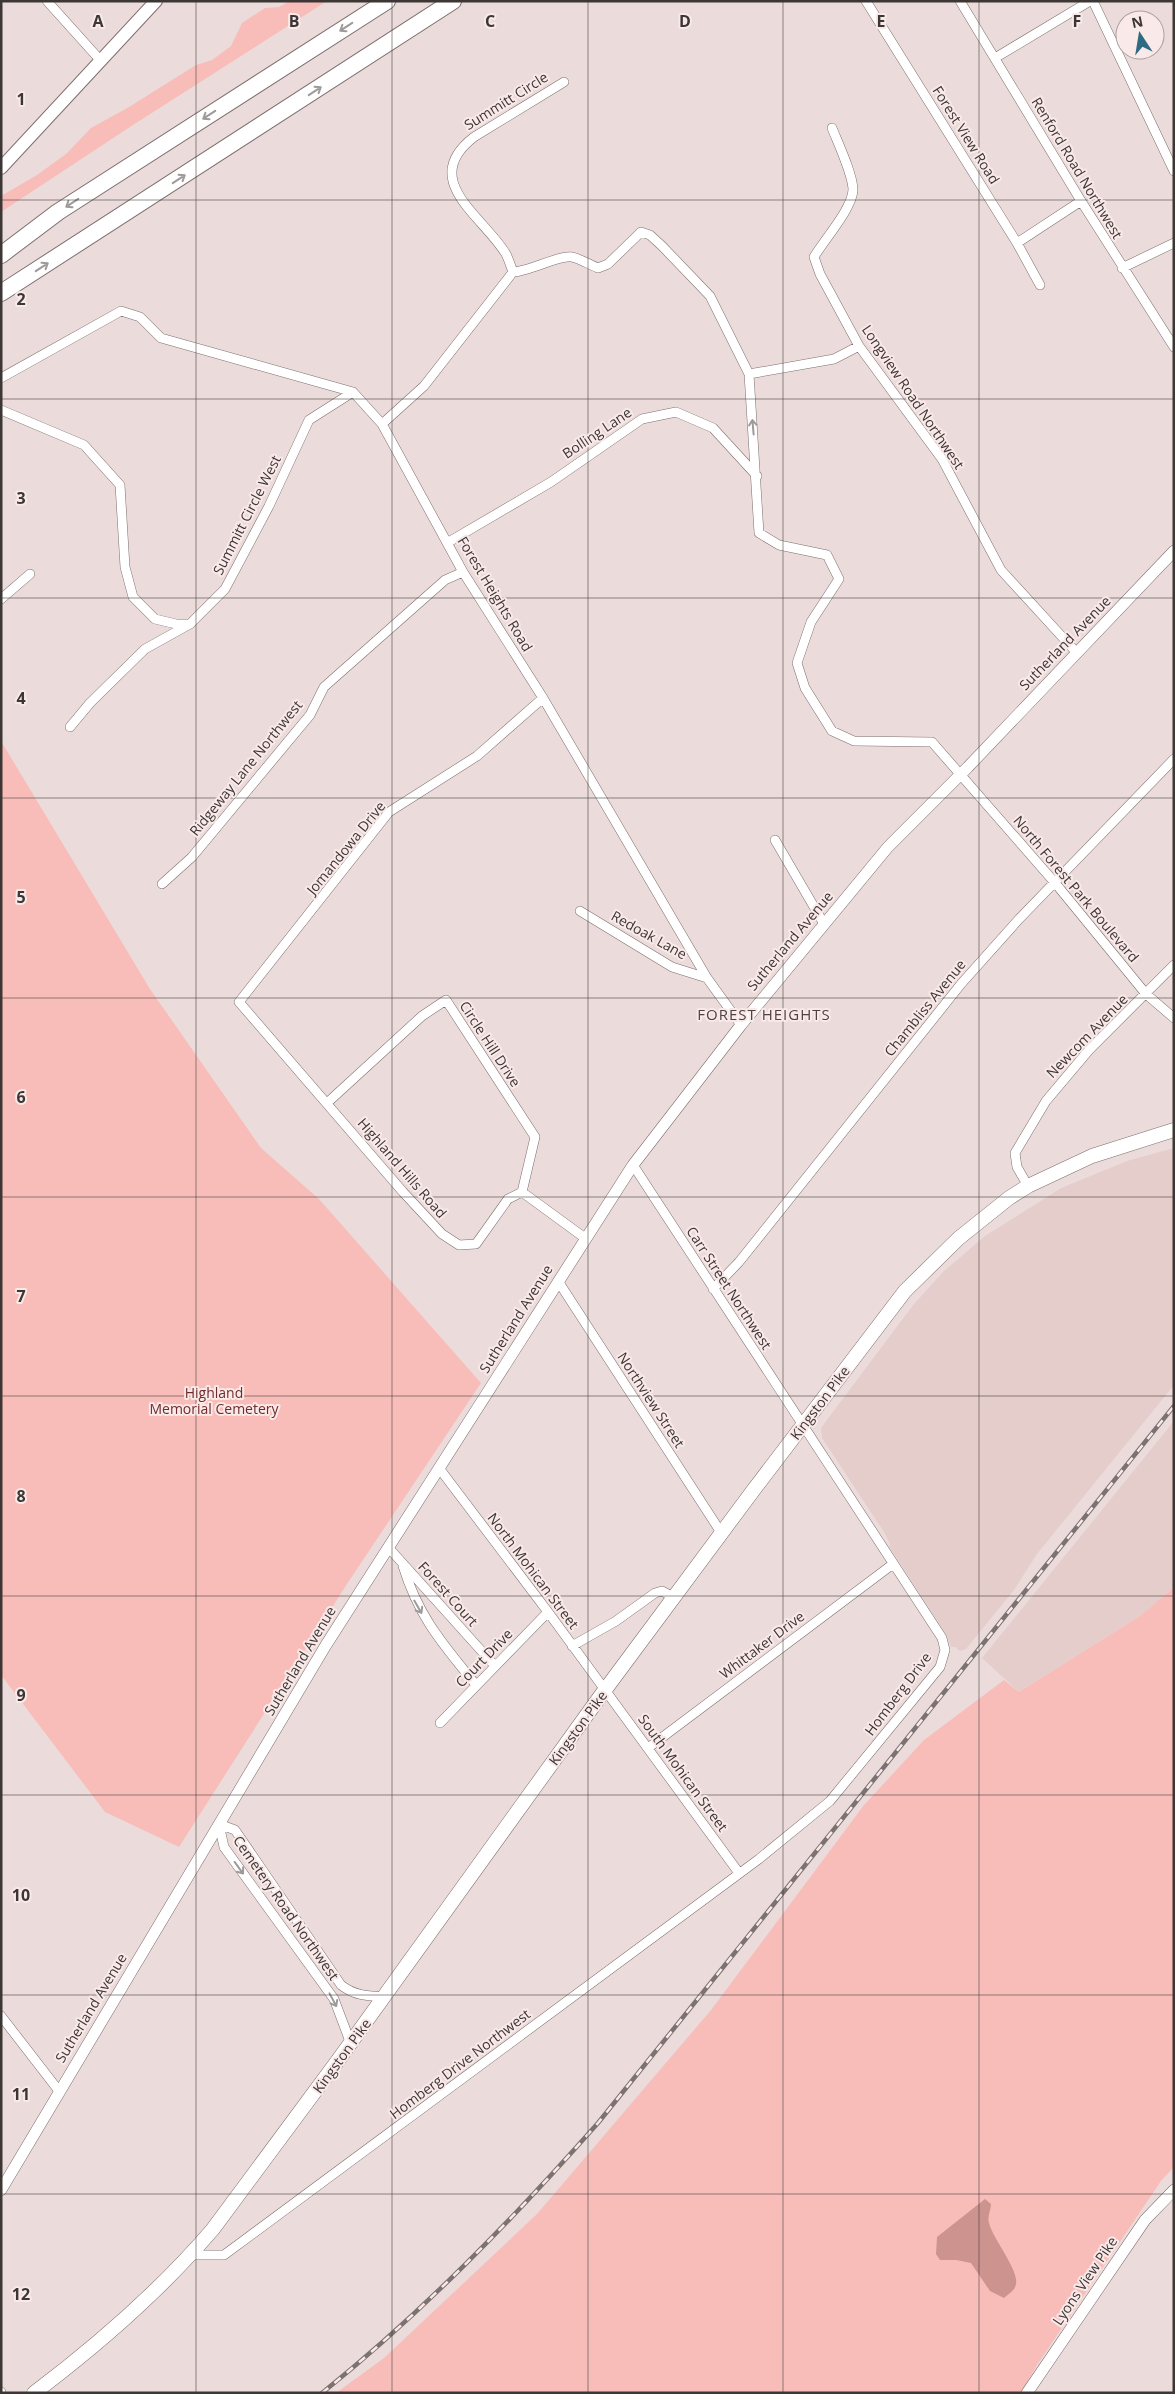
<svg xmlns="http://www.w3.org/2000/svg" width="1175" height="2394" viewBox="0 0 1175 2394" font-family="'Open Sans',sans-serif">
	<rect width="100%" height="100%" fill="#ebdcdb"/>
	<!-- built -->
	<path fill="#e5cdcb" d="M1174,1148v237l-137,169 -23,36 -48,59 -6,2 -5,-4h-4l-4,-11 -58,-90 1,-2 -6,-12 -62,-94 -1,-10 93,-124 30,-33 41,-35 76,-48 66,-27z
		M1174,1421v166l-34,29 -121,76 -37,-34z"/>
	<!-- green -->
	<path fill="#f8bdb9" d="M290,1h37l-194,124 -132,87v-16l36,-21 29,-21 25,-26 38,-21 67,-42 16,-5 19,-14 11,-23 23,-15 14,-1z
		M1,741l149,248 111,159 58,51 162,184 -134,201 -168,263 -74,-35 -104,-137z
		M1174,1587v580l-13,14 -124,184 -16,28h-685l48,-35 153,-144 174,-204 153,-205 60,-65 80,-60 15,12 121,-76z"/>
	<!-- water -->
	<path fill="#cd938f" d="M985,2199l6,5c0,6 -4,13 -2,19 4,16 30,47 27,61 -1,7 -8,10 -12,14l-14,-7 -19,-28 -15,-3h-16l-4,-6 1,-17z"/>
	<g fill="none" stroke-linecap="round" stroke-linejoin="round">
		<!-- minor casing -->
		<g stroke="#7c6f6e" stroke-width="10">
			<path id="minor" d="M47,1l54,60
				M866,1l151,242 23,42
				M960,1l121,200 93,146
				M1093,1l81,170
				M995,58l95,-57
				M832,128c6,15 21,47 21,62 -1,19 -29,50 -39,67l6,17 39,72 83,113 59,111 75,82
				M1017,243l64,-42
				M1122,268l52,-25
				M513,272c17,-1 46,-17 59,-15 9,2 18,8 26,11l10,-4 33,-32 9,3 12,11 48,50 39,78 10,159 20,12 48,10 12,24 -28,43 -14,41 8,25 27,43 22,10 78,1 124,142 90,110 28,24
				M749,374l85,-15 25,-13
				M1,378l120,-67 19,6 21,21 192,54 29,32 81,148 80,126 164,280 34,47
				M1,410l83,35 36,40 5,82 8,30 22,22 21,5h11
				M382,424l42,-38 89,-114c-2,-5 -4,-12 -7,-18 -23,-38 -88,-74 -32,-117l90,-55
				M447,543l104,-61 91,-63 34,-7 37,16 44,48
				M1,599l29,-25
				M70,727l20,-24 55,-54 45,-25 35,-35 44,-83 40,-86 44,-28
				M775,840l49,84
				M162,884l30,-27 118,-142 14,-28 121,-107 18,-8
				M580,911l92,56 35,11
				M327,1103l95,-87 24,-16 89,137 -13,55
				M1028,1186l-11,-19 -2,-14 31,-52 43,-51 85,-85
				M522,1192l-14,7 -32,45 -17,1 -17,-11 -39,-42 -164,-190 150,-190 88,-56 66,-58
				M522,1192l63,46
				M558,1281l164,253
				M713,1289l26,-27 222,-278 58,-65 155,-160
				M439,1468l109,144 191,261
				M388,1547l107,119
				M403,1566c16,52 40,78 73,119
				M572,1646l44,-25 39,-28 7,-2 13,7
				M440,1723l108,-111
				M648,1748l245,-184
				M1,2016l58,75
				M351,2044l-17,-45 -110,-152 -5,-23 16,6 106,155c14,11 27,11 44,12
				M191,2255h33l535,-396 71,-58 110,-134 5,-17 -3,-12 -309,-473
				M1,2392v1"/>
		</g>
		<!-- tertiary casing -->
		<g stroke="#7c6f6e" stroke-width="12">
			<path id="tertiary" d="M1,2190l325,-545 307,-480 108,-140 147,-178 80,-80 206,-216
				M1027,2393l118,-173 29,-30"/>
		</g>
		<!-- secondary casing -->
		<g stroke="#7c6f6e" stroke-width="14">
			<path id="secondary" d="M1,168l155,-167"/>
		</g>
		<!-- primary casing -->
		<g stroke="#7c6f6e" stroke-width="15">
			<path id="primary" d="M34,2393c65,-49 126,-102 179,-164l126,-170 260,-361 153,-206 153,-201 54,-53 50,-40 19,-12 64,-30 82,-26"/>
		</g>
		<!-- motorway casing -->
		<g stroke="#7c6f6e" stroke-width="18">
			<path id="motorway" d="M1,255l57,-43 329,-211
				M1,293l452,-292"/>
		</g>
		<!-- minor -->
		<use href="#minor" stroke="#fff" stroke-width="9"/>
		<!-- tertiary -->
		<use href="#tertiary" stroke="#fff" stroke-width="11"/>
		<!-- secondary -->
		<use href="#secondary" stroke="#fff" stroke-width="12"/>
		<!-- primary -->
		<use href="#primary" stroke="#fff" stroke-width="14"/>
		<!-- motorway -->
		<use href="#motorway" stroke="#fff" stroke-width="16"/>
		<!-- rail casing -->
		<g stroke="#7b7271" stroke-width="4.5">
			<path id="rail" d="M322,2393c101,-81 191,-174 276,-270l576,-717"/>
		</g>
		<!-- rail -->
		<use href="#rail" stroke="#f9e9e8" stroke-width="2.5" stroke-dasharray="8" stroke-linecap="butt"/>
	</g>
	<!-- one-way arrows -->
	<defs><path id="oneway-shaft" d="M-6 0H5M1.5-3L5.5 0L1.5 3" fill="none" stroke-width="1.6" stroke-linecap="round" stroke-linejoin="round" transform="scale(1.25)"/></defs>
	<g stroke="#9e9a9a">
		<use href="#oneway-shaft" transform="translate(346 27) rotate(147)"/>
		<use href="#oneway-shaft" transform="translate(315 91) rotate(-33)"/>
		<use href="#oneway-shaft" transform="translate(209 115) rotate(147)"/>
		<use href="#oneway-shaft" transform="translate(179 179) rotate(-33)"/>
		<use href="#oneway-shaft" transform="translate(72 203) rotate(147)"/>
		<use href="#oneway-shaft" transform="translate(42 267) rotate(-33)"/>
		<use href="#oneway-shaft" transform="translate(753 427) rotate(-95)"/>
		<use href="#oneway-shaft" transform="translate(418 1607) rotate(60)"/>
		<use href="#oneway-shaft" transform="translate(239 1868) rotate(54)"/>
		<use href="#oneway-shaft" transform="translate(333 2000) rotate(62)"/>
	</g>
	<!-- grid -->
	<path fill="none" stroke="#3c3635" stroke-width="1" stroke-opacity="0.55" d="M196,1v2392M392,1v2392M588,1v2392M783,1v2392M979,1v2392M1,200h1173M1,399h1173M1,598h1173M1,798h1173M1,998h1173M1,1197h1173M1,1396h1173M1,1596h1173M1,1795h1173M1,1995h1173M1,2194h1173"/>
	<g text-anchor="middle" stroke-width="4" stroke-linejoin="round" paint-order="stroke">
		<!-- street labels -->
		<g font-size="14" fill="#3c3635" stroke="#f9e9e8">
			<text transform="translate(506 101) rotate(-32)" y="5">Summitt Circle</text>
			<text transform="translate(966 135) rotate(58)" y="5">Forest View Road</text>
			<text transform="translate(1077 168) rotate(59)" y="5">Renford Road Northwest</text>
			<text transform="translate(913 397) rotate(56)" y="5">Longview Road Northwest</text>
			<text transform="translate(597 433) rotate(-34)" y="5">Bolling Lane</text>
			<text transform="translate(247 515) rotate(-63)" y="5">Summitt Circle West</text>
			<text transform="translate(495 594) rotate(59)" y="5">Forest Heights Road</text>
			<text transform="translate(1065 643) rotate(-46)" y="5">Sutherland Avenue</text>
			<text transform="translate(246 768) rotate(-51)" y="5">Ridgeway Lane Northwest</text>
			<text transform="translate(346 848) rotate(-51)" y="5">Jomandowa Drive</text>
			<text transform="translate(1076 889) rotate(50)" y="5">North Forest Park Boulevard</text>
			<text transform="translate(649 935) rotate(29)" y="5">Redoak Lane</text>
			<text transform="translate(790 941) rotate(-50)" y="5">Sutherland Avenue</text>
			<text transform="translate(925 1008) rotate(-51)" y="5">Chambliss Avenue</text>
			<text transform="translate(1087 1036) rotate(-46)" y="5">Newcom Avenue</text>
			<text transform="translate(490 1044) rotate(57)" y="5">Circle Hill Drive</text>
			<text transform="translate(402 1168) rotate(49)" y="5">Highland Hills Road</text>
			<text transform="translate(729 1288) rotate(57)" y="5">Carr Street Northwest</text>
			<text transform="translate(516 1319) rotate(-58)" y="5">Sutherland Avenue</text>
			<text transform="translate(651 1400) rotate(57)" y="5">Northview Street</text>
			<text transform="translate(820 1403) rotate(-53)" y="5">Kingston Pike</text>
			<text transform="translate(533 1571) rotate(53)" y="5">North Mohican Street</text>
			<text transform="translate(448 1594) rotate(48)" y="5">Forest Court</text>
			<text transform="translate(762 1645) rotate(-37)" y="5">Whittaker Drive</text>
			<text transform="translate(484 1658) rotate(-46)" y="5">Court Drive</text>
			<text transform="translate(300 1661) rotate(-59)" y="5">Sutherland Avenue</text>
			<text transform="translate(898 1694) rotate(-53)" y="5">Homberg Drive</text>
			<text transform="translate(578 1728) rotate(-54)" y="5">Kingston Pike</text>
			<text transform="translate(683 1773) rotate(54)" y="5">South Mohican Street</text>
			<text transform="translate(286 1908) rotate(55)" y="5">Cemetery Road Northwest</text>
			<text transform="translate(91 2008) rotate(-59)" y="5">Sutherland Avenue</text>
			<text transform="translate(342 2056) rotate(-54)" y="5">Kingston Pike</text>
			<text transform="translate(460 2064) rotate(-37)" y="5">Homberg Drive Northwest</text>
			<text transform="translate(1085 2281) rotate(-56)" y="5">Lyons View Pike</text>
		</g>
		<!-- park labels -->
		<g font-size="14" fill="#722b2b" stroke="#f9e9e8">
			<text x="214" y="1398">Highland<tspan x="214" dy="16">Memorial Cemetery</tspan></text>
		</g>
		<!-- neighbourhood labels -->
		<g font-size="15" letter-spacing="1" fill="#4f4242" stroke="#f9e9e8">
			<text x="764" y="1020">FOREST HEIGHTS</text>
		</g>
	</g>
	<g font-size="16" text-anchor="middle" font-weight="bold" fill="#3c3635" stroke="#f9e9e8" stroke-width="4" stroke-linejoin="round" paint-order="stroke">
		<text x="98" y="27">A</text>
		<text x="294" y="27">B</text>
		<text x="490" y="27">C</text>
		<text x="685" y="27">D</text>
		<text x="881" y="27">E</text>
		<text x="1077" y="27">F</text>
		<text x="21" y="105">1</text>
		<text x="21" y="305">2</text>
		<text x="21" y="504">3</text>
		<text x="21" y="704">4</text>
		<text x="21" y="903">5</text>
		<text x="21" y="1103">6</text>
		<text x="21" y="1302">7</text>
		<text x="21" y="1502">8</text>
		<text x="21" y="1701">9</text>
		<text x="21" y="1901">10</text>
		<text x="21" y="2100">11</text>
		<text x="21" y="2300">12</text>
	</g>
	<!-- border -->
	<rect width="1175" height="2394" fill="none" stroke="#3c3635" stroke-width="5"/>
	<!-- north arrow -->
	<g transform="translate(1140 35) rotate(348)"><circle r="24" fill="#f9e9e8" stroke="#ada1a0"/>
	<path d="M0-4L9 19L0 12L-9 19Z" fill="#2e6a81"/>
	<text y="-8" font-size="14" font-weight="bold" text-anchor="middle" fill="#3c3635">N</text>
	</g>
</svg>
